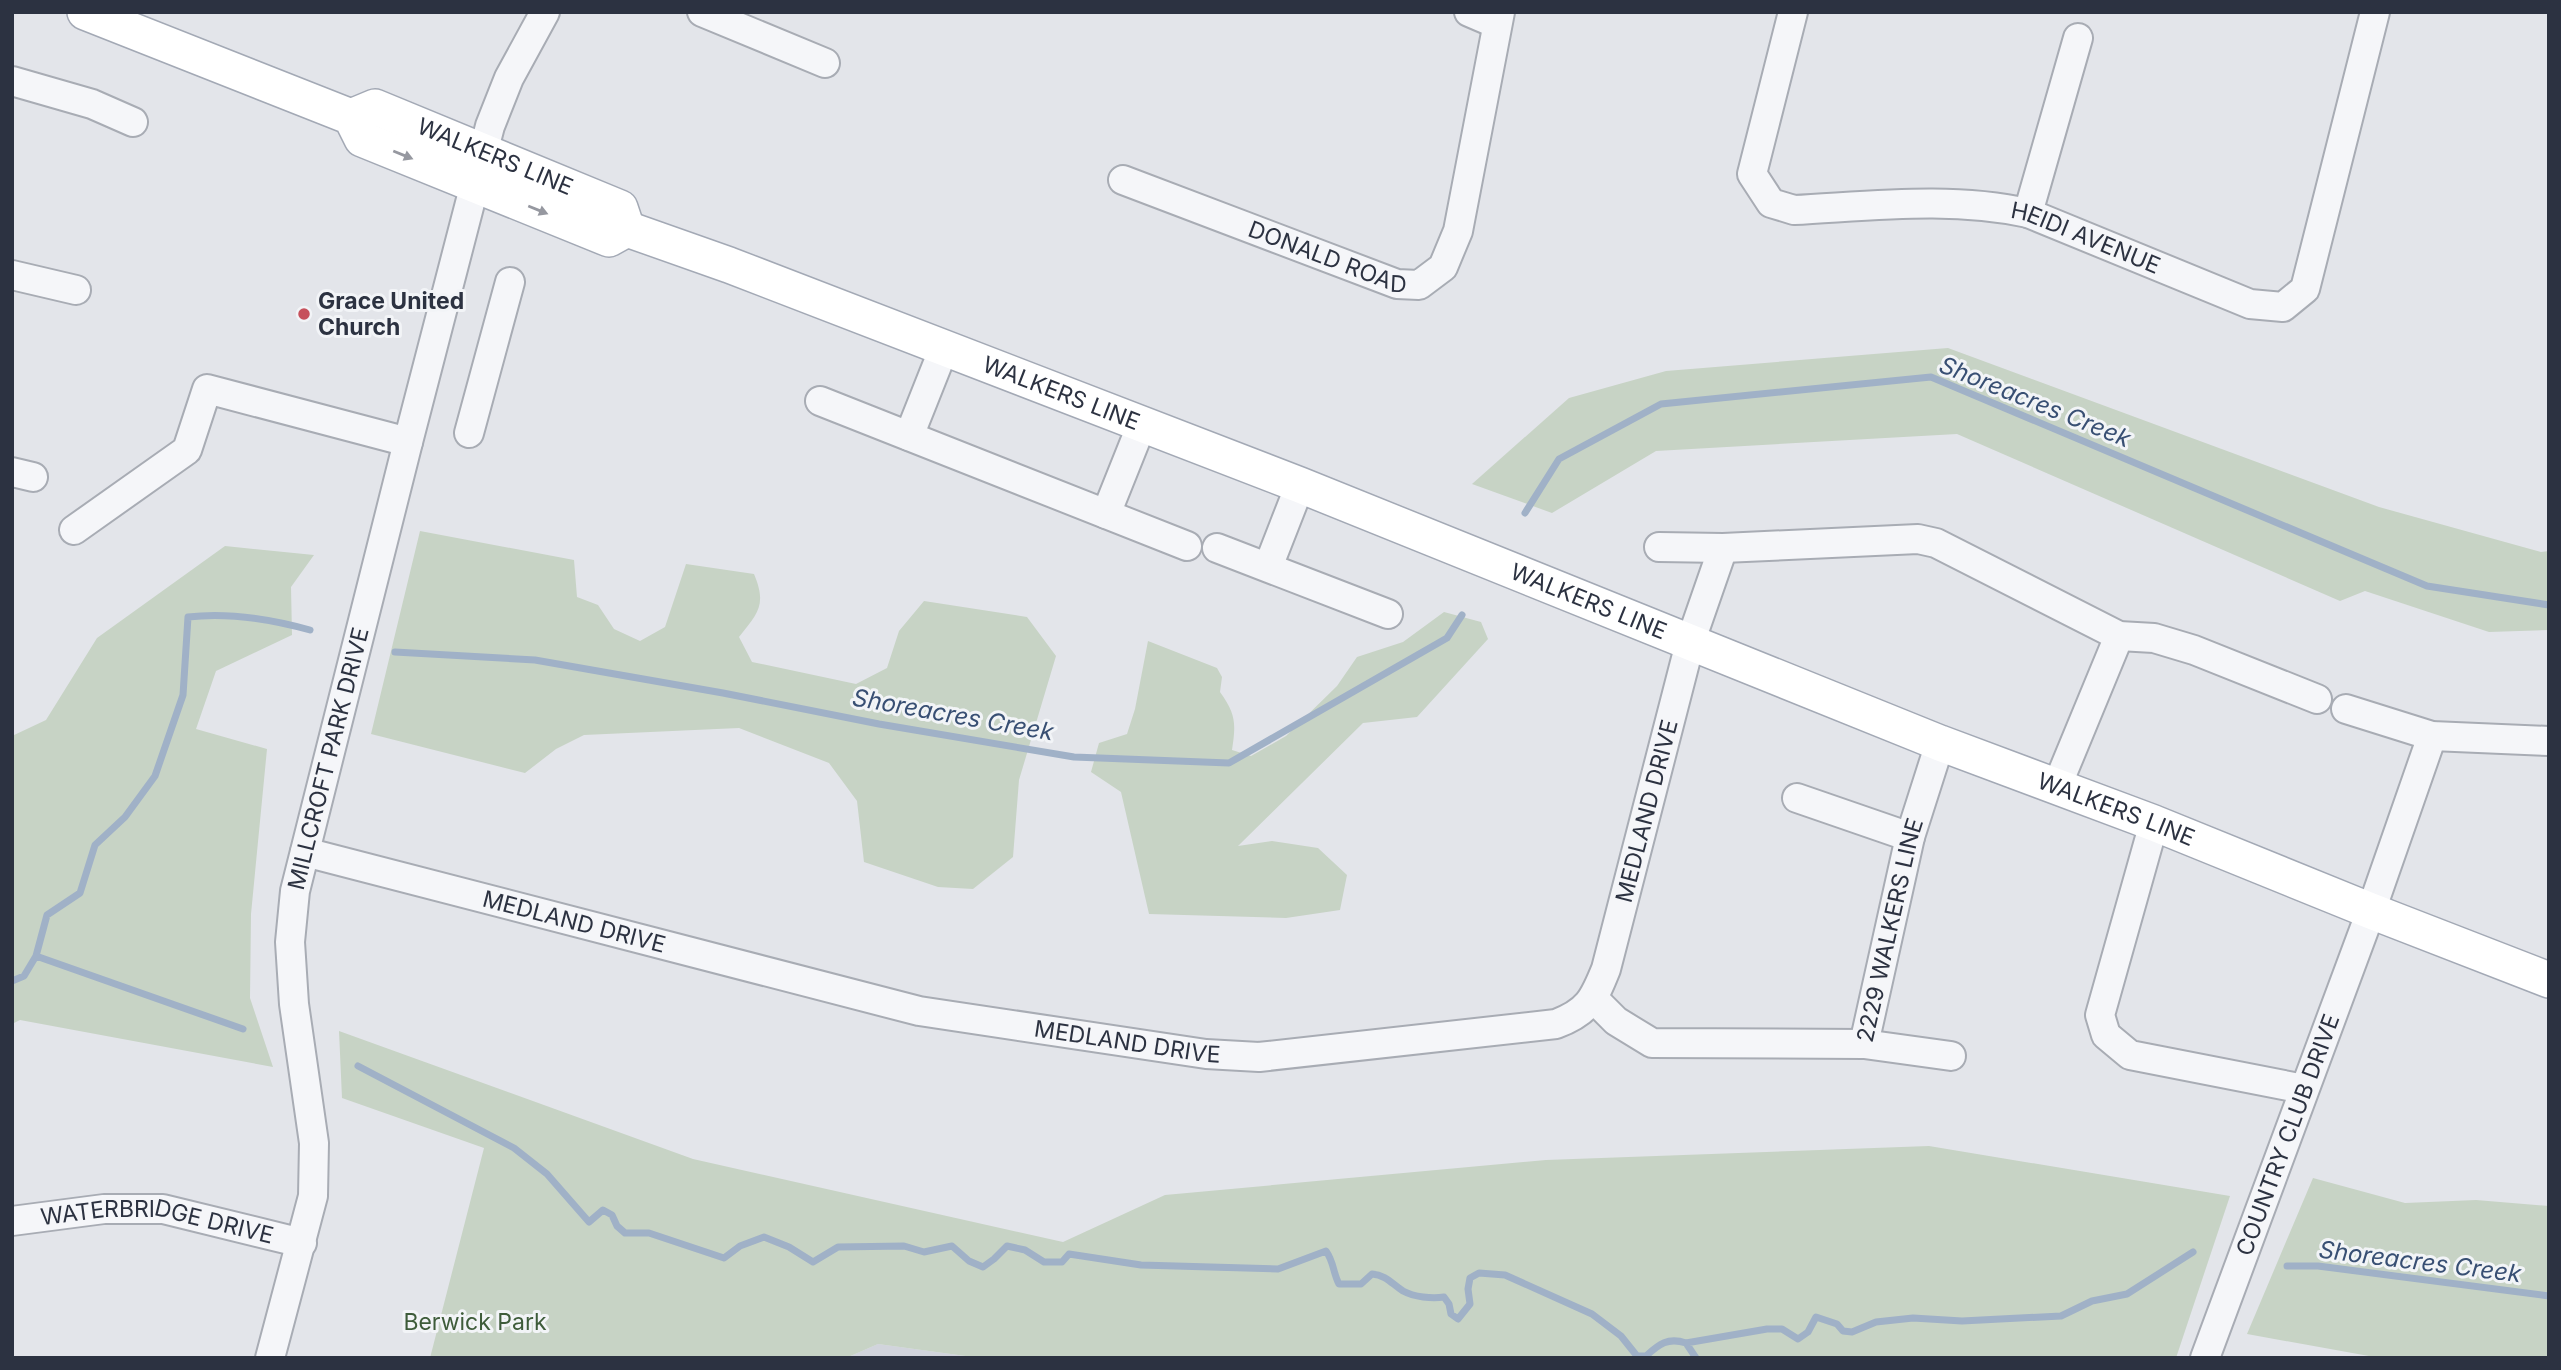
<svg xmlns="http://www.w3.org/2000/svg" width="2561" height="1370" viewBox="0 0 2561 1370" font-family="Inter,sans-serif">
	<rect width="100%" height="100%" fill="#e3e5ea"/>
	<!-- built -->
	<path fill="#d1d4dc" d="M878,1344l102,14h-134z"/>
	<!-- green -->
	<path fill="#c7d3c5" d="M1948,348l431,159 162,45 8,-1v79l-60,2 -124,-41 -25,10 -383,-167 -301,17 -104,62 -80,-29 97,-86 97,-27z
		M420,531l154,29 3,37 21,8 16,24 26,12 25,-14 21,-63 68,10c13,31 4,39 -15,63l13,25 104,22 31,-16 12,-37 25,-30 103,16 29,39 -37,124 -6,77 -40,32 -35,-2 -74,-25 -7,-61 -28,-38 -90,-35 -155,7 -28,14 -31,24 -154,-39z
		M225,546l89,9 -23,32 1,48 -76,36 -20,58 71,20 -16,165 -1,84 23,69 -253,-47 -8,4v-288l34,-16 51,-82z
		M1444,612l37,10 7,17 -71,78 -54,6 -125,123 34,-5 46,7 29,27 -7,35 -54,8 -137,-4 -28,-122 -30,-20 8,-29 28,-9 8,-25 13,-68 69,27 5,9 -2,15c16,22 16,32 12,58l19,6 35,-20 51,-50 20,-29 46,-15z
		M339,1031l354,128 370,83 102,-47 381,-35 383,-14 301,50 -54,162h-1196l-102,-14 -32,14h-416l54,-210 -142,-50z
		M2313,1178l92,25 71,-3 73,6v152h-169l-133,-24z"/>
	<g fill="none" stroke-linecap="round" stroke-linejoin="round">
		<!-- stream -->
		<path stroke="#a0b1c7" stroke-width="7" d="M1525,513l34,-54 102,-55 270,-27 496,209 122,19
			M395,652l140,8 188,33 156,31 195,33 155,6 218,-125 15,-23
			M36,956l11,-41 33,-22 15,-48 30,-28 30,-41 28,-81 5,-78c41,-5 82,2 122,13
			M12,981l12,-5 12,-20 207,73
			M358,1066l156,82 33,26 42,48 14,-12 9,5 5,11 8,7h24l75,25 16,-12 24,-9 25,10 24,15 25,-15 66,-1 20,6 28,-6 17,15 14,6 11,-8 13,-13 18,4 19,12h18l7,-8 72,11 137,4 48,-18c8,11 7,22 13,33h22l11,-10c14,1 20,10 31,17 11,6 29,8 41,6l5,7 2,10 7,5 12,-15 -2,-15 2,-11 9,-5 26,2 87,39 29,22 16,20h9c13,-12 22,-19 40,-13l81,-14h15l16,10 10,-7 8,-15 21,7 6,7 9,1 24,-10 37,-4 49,3 99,-5 31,-15 35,-7 66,-42
			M2287,1266h31l231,30
			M1686,1343l10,15"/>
		<!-- minor casing -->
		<g stroke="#a8acb4" stroke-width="32">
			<g id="minor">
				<path d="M702,12l123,51"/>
				<path d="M1469,12l28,12"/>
				<path id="s1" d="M1793,12l-41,162 19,29 23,7c78,-4 157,-14 234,3l222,91 33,3 22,-18 70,-277"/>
				<path d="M12,81l80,23 41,18"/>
				<path id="s2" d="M1123,180l274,104 22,1 24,-18 15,-36 42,-219"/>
				<path d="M2028,213l50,-175"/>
				<path d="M12,275l64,15"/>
				<path d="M820,401l367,145"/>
				<path d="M469,433l41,-151"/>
				<path d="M909,436l35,-88"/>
				<path d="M12,472l21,5"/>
				<path d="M1106,514l36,-90"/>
				<path d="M74,530l113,-80 20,-61 201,53"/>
				<path d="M1659,547l64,1 195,-9 18,4 183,93 35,2 40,12 123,49"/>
				<path d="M1217,548l171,66"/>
				<path d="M1268,567l32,-82"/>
				<path d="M2346,709l86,27 117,5"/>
				<path d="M2057,786l62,-150"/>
				<path d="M1797,798l113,39"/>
				<path d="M2154,823l-54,192 6,20 24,20 174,34"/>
				<path id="s3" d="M305,852l614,159 287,43 53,3 297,-33c32,-12 38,-25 50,-55l84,-326 33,-95"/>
				<path id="s4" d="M1594,999l22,22 36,22 212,1 46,-207 30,-94"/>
				<path d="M1864,1044l87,12"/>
				<path id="s5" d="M12,1221l92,-12h59l139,34"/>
				<path id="s6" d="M270,1358l43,-162 1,-53 -20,-139 -4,-62 5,-51 113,-449 82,-316 19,-48 36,-66"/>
				<path id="s7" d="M2205,1358l166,-447 61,-175"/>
			</g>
		</g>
		<!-- major casing -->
		<g stroke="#a3a9b5" stroke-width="38">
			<g id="major">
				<path id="s8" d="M85,12l266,105 11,22 247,100 18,-10 102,36 571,220 640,258 214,80 217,88 178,69"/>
				<path id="s9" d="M351,117l24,-10 245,101 7,21"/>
			</g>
		</g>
		<!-- minor -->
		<use href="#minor" stroke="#f5f6f9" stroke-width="28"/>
		<!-- major -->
		<use href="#major" stroke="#fff" stroke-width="35"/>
	</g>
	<!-- one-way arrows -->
	<defs><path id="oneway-solid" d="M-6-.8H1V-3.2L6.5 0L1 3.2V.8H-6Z" transform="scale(1.75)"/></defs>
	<g fill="#9698a0">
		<use href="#oneway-solid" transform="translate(403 155) rotate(22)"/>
		<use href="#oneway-solid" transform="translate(538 210) rotate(22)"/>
	</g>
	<!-- markers -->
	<circle fill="#c6515c" stroke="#f2f4f7" stroke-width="2.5" cx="304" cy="314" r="7"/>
	<g text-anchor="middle" stroke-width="6" stroke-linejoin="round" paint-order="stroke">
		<!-- street labels -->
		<g font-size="23" fill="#2c3241" stroke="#f2f4f7">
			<text dy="8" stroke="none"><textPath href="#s9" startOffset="156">WALKERS LINE</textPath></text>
			<text dy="8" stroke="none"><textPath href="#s1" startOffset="523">HEIDI AVENUE</textPath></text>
			<text dy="8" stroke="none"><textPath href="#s2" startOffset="219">DONALD ROAD</textPath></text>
			<text dy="8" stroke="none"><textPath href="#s8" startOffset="1062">WALKERS LINE</textPath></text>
			<text dy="8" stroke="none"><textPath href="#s8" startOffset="1629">WALKERS LINE</textPath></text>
			<text dy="8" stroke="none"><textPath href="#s6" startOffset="611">MILLCROFT PARK DRIVE</textPath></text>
			<text dy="8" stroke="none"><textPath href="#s8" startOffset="2196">WALKERS LINE</textPath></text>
			<text dy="8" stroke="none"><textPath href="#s3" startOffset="1517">MEDLAND DRIVE</textPath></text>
			<text dy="8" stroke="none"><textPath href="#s3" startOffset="278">MEDLAND DRIVE</textPath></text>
			<text dy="8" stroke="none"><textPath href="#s4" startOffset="402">2229 WALKERS LINE</textPath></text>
			<text dy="8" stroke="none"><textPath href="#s3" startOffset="845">MEDLAND DRIVE</textPath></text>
			<text dy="8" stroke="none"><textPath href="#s7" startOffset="238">COUNTRY CLUB DRIVE</textPath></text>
			<text dy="8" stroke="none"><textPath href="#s5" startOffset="147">WATERBRIDGE DRIVE</textPath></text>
		</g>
		<!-- poi labels -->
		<g font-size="23" font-weight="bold" fill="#2c3241" stroke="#f2f4f7" text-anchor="start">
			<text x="318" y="309">Grace United<tspan x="318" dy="26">Church</tspan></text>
		</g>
		<!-- park labels -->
		<g font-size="23" fill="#3e5c3a" stroke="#f2f4f7">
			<text x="475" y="1330">Berwick Park</text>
		</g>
		<!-- water labels -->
		<g font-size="24" font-style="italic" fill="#384f73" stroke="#f2f4f7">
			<text transform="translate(2035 402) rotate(22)" y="8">Shoreacres Creek</text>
			<text transform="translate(953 715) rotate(10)" y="8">Shoreacres Creek</text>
			<text transform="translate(2420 1262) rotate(7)" y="8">Shoreacres Creek</text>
		</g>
	</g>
	<!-- border -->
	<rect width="2561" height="1370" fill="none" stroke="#2c3241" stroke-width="28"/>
</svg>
